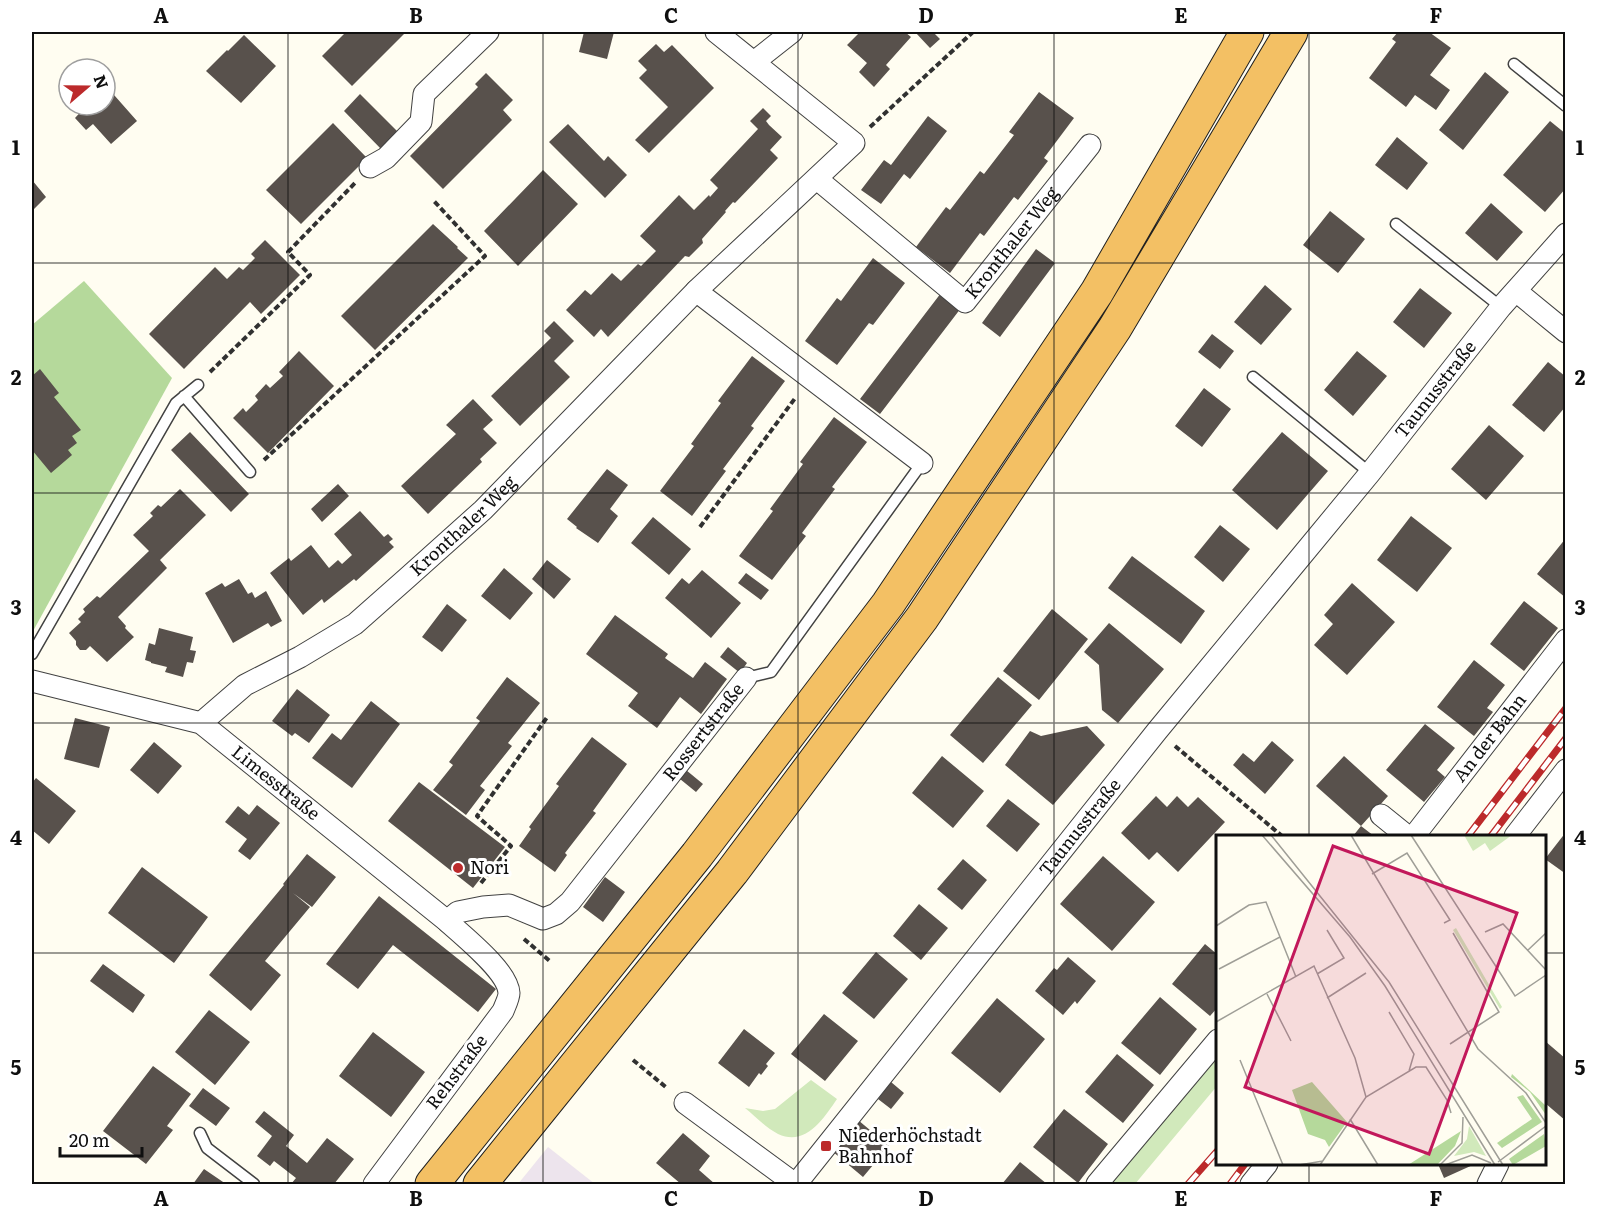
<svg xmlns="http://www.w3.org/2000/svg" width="1597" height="1216" viewBox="0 0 1597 1216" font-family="Literata,serif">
	<rect width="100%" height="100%" fill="#fffdf1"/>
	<!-- industrial -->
	<path fill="#ede4ed" d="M548,1147l47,37h-77z"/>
	<!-- green -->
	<path fill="#d1e9bb" d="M1217,1053v33l-82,98h-26z
		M811,1080l26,19c-13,19 -31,48 -59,35 -12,-6 -23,-18 -33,-26l18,3 12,-2z"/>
	<!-- forest -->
	<path fill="#b5d99b" d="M84,281l88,97 -140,255v-308z"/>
	<!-- building -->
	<path fill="#58514c" d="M346,32h60l-54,54 -30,-30z
		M584,32h30l-7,27 -28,-7z
		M860,32h45l6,5 -25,28 4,4 -16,18 -15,-15 8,-9 -20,-18z
		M915,32h18l7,7 -10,9z
		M1398,32h31l22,16 -21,27 20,15 -14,20 -21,-15 -9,12 -37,-29 27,-36 -4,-3z
		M244,35l32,31 -35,37 -35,-32 21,-21 1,1z
		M656,44l8,8 8,-7 42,43 -65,65 -14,-13 33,-33 -29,-29 8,-8 -9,-9z
		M1485,72l24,20 -46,58 -24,-20z
		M486,73l27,27 -10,10 9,10 -69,69 -33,-33 68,-69 -3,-3z
		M107,87l30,34 -26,23 -18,-20 -7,6 -11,-12 12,-13h18v-16z
		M1039,92l35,26 -30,40 4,3 -30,39 -4,-3 -30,39 -4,-3 -30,40 -34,-26 30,-40 4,3 30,-39 4,3 30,-39 -5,-3z
		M360,94l38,38 -17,17 -37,-38z
		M763,108l8,8 -5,5 3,4 13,12 -12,13 8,8 -43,45 -2,-1 -8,9 1,1 -24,27 1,4 -14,14 -4,-1 -77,81 -7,-8 -7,8 -28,-27 19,-20 6,5 21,-22 9,8 17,-17 3,2 15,-15 -16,-15 39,-41 15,15 15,-15 1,2 8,-9 -8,-8 48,-51 -8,-8z
		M928,116l19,15 -37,48 -6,-5 -23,30 -20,-14 23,-30 7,5z
		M1550,121l16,13v54l-21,24 -42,-37z
		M333,123l34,35 -66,66 -35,-34z
		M568,124l36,37 4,-5 19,19 -22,23 -56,-56z
		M1397,137l31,26 -21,27 -32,-25z
		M543,170l35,34 -60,62 -34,-35z
		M32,180l14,17 -14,14z
		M1491,203l32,29 -26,29 -32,-28z
		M1330,211l35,28 -27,34 -35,-28z
		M433,224l25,23 -1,1 11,10 -93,92 -34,-34z
		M265,240l35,35 -39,39 -11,-12 -66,67 -35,-35 66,-67 12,12 12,-12 4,3 12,-12 -4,-4z
		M1036,249l19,14 -55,74 -18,-14z
		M873,258l32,25 -32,42 -4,-2 -32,42 -32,-24 32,-43 4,3z
		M1265,285l27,24 -31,36 -27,-23z
		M1420,288l32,25 -28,35 -31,-26z
		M941,293l20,15 -81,106 -20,-15z
		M554,321l20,20 -20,20 16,16 -50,49 -29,-30 60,-58 -7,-7z
		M1212,334l22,17 -14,18 -22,-17z
		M299,351l35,35 -66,67 -35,-35 10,-10 3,4 12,-12 -3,-4 11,-12 4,4 13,-12 -4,-4z
		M1357,351l30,25 -34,40 -29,-26z
		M752,356l33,25 -34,45 3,2 -31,41 3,2 -34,45 -32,-25 34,-45 -3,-2 30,-41 -3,-2z
		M1548,362l18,15v29l-22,26 -32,-27z
		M40,369l19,24 -5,4 27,33 -9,6 5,7 -9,7 4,5 -21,18 -19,-23v-74z
		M1204,388l27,21 -29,38 -27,-21z
		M473,399l20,21 -10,9 14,14 -17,16 2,3 -54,52 -27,-28 55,-52 -10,-9z
		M834,417l33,25 -35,45 3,2 -33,44 4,3 -34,44 -33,-24 34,-45 -3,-2 33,-45 -3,-2z
		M1489,425l35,31 -38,44 -35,-31z
		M190,432l59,62 -18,18 -60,-62z
		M1282,432l46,39 -51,59 -45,-40z
		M607,469l21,16 -18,24 8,7 -20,27 -22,-15 1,-1 -10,-8z
		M338,484l11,12 -27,26 -11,-13z
		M180,489l26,26 -46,45 7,8 -49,49 8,9 -1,2 9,9 -27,25 -17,-16 -4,4h-6l-4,-5v-4l-7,-8 12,-11 -3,-3 7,-7 -2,-3 14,-13 3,2 49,-47 -16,-16 20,-19 -3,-3 8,-8 3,2z
		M360,511l24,26 4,-3 5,5 -4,3 5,5 -38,34 -2,-2 -30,24 -2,-4 -19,16 -33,-42 19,-15 2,3 20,-16 18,23 9,-8 4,4 10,-9 -18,-21z
		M1411,516l41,32 -35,44 -40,-32z
		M653,517l38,32 -22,26 -38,-32z
		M1220,525l30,24 -27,33 -29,-25z
		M1566,538v60l-29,-24z
		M1132,556l73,55 -24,33 -73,-56z
		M547,560l24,19 -17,20 -22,-20z
		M504,568l29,25 -23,27 -29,-24z
		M702,570l39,33 -30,35 -46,-40 17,-20 7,6z
		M746,573l23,17 -8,10 -23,-17z
		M239,579l9,15 4,-2 3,6 11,-7 16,30 -11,6 -3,-4 -35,20 -28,-50 17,-10 3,4z
		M1352,583l43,39 -48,53 -33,-30 19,-21 -9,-9z
		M1524,601l34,27 -34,43 -34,-27z
		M447,604l20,16 -25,32 -20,-15z
		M1052,609l36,30 -49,61 -36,-29z
		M615,615l53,39 -3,4 28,20 12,-16 22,17 -26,35 -21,-17 -23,31 -29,-22 10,-13 -52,-39z
		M1109,623l55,46 -46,54 -16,-13 -3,-45 -15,-13z
		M159,628l34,9 -3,13 6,1 -3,12 -6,-1 -4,15 -18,-5 2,-5 -16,-4v-1l-6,-2 4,-17 6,2z
		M728,647l19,16 -7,10 -20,-16z
		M1474,660l31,25 -18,23 6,4 -19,24 -37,-29z
		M507,677l33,26 -32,40 4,3 -32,40 5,4 -19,25 -33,-25 20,-25 -4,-3 31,-41 -4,-3z
		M998,677l34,28 -49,58 -33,-28z
		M297,689l33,26 -21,28 -14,-10 -3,3 -20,-15z
		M371,701l29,23 -48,64 -40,-30 20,-25 9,7z
		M75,718l35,9 -11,41 -35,-9z
		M1425,724l30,24 -18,22 8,7 -21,25 -38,-32z
		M1087,726l18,19 -52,60 -48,-40 25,-34 11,5z
		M592,737l35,27 -34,47 3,2 -31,40 2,2 -12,17 -36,-26 12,-17 -2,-2 30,-41 -3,-2z
		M1272,741l22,19 -29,34 -32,-29 10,-12 11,9z
		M154,742l28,24 -24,28 -28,-24z
		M942,756l42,35 -31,37 -41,-35z
		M1344,756l44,40 -27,30 -45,-40z
		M686,770l17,14 -7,8 -16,-13z
		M36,778l40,33 -27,33 -17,-14v-47z
		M419,782l86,65 -32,41 -85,-67z
		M1156,796l11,11 10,-11 11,11 10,-10 27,25 -47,50 -21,-20 -8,8 -28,-27z
		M1008,799l32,25 -23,28 -31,-26z
		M257,805l23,18 -30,37 -12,-9 9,-12 -22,-17 13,-16 11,9z
		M1361,826l13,10h-21z
		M1566,832v42l-21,-15z
		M307,854l29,23 -24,30 -19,-14 17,14 -45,54 16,14 -30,36 -42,-36 75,-90 -1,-1z
		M1103,856l52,46 -43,49 -52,-47z
		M963,859l24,21 -25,30 -25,-21z
		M142,867l66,50 -34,46 -66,-50z
		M605,877l20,15 -22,30 -20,-15z
		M379,896l117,93 -18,23 -85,-67 -35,44 -32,-25z
		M919,904l29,24 -27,32 -28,-24z
		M1205,944l13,11v52l-8,9 -38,-32z
		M876,952l32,27 -34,40 -32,-26z
		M1068,957l28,24 -19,23 -2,-3 -12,14 -28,-24 19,-23 3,2z
		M103,964l42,31 -12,18 -43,-32z
		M1160,997l37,32 -37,46 -39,-32z
		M997,998l48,41 -45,54 -49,-40z
		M209,1010l41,32 -35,43 -40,-33z
		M824,1014l34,27 -33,40 -34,-27z
		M744,1029l31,24 -9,11 2,2 -7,9 -2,-2 -10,14 -31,-24z
		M373,1032l52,40 -34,45 -52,-41z
		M1545,1041l21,18v62l-21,-18z
		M1117,1054l37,31 -31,38 -38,-31z
		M153,1066l38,28 -24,32 6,4 -27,34 -43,-33z
		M891,1082l13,11 -13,16 -13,-10z
		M203,1088l27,20 -14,18 -27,-20z
		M1064,1109l44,35 -30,39 -45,-36z
		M264,1111l30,24 -8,11 21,17 20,-25 27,21 -20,25h-43l5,-6 -22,-17 -4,5 -13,-10 15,-20 -17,-14z
		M858,1120l31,26 -26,31 -31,-26z
		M683,1133l27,23 -11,14 16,14h-34l-25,-21z
		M1020,1162l27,22h-45z
		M1438,1164h37l-31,14z
		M204,1169l22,15h-33z"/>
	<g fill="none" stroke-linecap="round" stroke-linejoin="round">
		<!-- service casing -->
		<g stroke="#424242" stroke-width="13">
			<path id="service" d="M1514,64l52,42
				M1396,224l105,83
				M1253,377l117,96
				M184,396l66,76
				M32,654l144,-251 22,-18
				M746,678l25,-6 151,-209
				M200,1133l7,15 47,36"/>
		</g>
		<!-- minor casing -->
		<g stroke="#424242" stroke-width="23">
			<g id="minor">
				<path d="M754,62l38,-30"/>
				<path d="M370,167l16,-9 35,-36 3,-28 64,-62"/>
				<path id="s1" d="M817,179l148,123 125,-157"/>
				<path d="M696,291l226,172"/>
				<path d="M1516,291l50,41"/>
				<path id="s2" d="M32,681l169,42 246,198c16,15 61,50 62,72 0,5 -4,13 -6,18l-129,173"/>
				<path id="s3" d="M201,723l44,-38 55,-28 55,-33 52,-46 76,-68 213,-219 158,-148 -138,-111"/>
				<path d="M1381,815l26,21"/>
				<path id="s4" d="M1414,836l152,-196"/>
				<path d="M1515,836l51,-66"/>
				<path id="s5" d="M447,921l11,-9 25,-5 26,-2 34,14 13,-5 14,-12 176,-224"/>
				<path d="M685,1103l110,81"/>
				<path id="s6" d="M796,1184l361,-453 213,-258 131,-166 65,-73"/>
				<path d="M1097,1184l121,-144"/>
				<path d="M1251,1184l16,-20"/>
				<path d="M1488,1184l10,-20"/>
			</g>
		</g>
		<!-- trunk casing -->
		<g stroke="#202020" stroke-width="35">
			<path id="trunk" d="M432,1184l265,-329 191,-251 209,-312 150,-260
				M480,1184l252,-312 190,-254 193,-290 176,-296"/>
		</g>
		<!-- path -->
		<path stroke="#313131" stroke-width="4" stroke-dasharray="6 3" stroke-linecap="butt" d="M870,127l103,-95
			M210,372l100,-97 -22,-23 67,-69
			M264,460l221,-204 -52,-56
			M700,527l96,-130
			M1175,746l107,90
			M481,883l30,-37 -34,-30 71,-100
			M524,939l27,23
			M633,1060l34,28"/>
		<!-- service -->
		<use href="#service" stroke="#fff" stroke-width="10"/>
		<!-- minor -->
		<use href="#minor" stroke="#fff" stroke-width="21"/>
		<!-- trunk -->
		<use href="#trunk" stroke="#f3c064" stroke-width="33"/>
		<!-- rail casing -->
		<g stroke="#bc2a2b" stroke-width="7">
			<path id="rail" d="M1468,836l98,-128
				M1491,836l75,-98
				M1188,1184l30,-34
				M1230,1184l15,-20"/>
		</g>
		<!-- rail -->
		<use href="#rail" stroke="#fff" stroke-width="4.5" stroke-dasharray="14" stroke-linecap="butt"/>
	</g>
	<!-- grid -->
	<path fill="none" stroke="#0f0f0f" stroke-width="1.5" stroke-opacity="0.55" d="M288,32v1152M543,32v1152M798,32v1152M1054,32v1152M1309,32v804M32,263h1534M32,493h1534M32,723h1534M32,953h1186M1544,953h22M1309,1164v20"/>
	<!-- markers -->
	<g fill="#bc2a2b" stroke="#fff" stroke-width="2">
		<circle cx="458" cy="868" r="6"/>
		<rect x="820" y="1140" width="12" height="12" rx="3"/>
	</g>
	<g text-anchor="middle" stroke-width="6" stroke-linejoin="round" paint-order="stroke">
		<!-- street labels -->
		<g font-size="18" fill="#0f0f0f" stroke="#fff">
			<text dy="6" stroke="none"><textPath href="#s1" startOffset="268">Kronthaler Weg</textPath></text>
			<text dy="6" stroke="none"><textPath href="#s6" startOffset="1020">Taunusstraße</textPath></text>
			<text dy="6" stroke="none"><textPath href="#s3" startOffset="330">Kronthaler Weg</textPath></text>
			<text dy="6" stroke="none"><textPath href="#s5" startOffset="351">Rossertstraße</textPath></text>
			<text dy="6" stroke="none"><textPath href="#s4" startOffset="124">An der Bahn</textPath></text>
			<text dy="6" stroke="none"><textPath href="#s2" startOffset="270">Limesstraße</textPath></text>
			<text dy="6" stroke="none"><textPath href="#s6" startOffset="456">Taunusstraße</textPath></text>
			<text transform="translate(457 1072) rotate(-53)" y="6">Rehstraße</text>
		</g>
		<!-- poi labels -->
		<g font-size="18" fill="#0f0f0f" stroke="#fff" text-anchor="start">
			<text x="470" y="874">Nori</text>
			<text x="838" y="1142">Niederhöchstadt<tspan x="838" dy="21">Bahnhof</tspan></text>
		</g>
	</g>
	<!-- overview -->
	<g transform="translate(1216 835)">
		<rect width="330" height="330" fill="#fffdf1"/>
		<path d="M248,0h48l-22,16 -5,-8 -12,8zM240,93l46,79 -2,2 -47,-79zM253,291l17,30 -12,-4 -20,4 13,-17z" fill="#d1e9bb"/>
		<path d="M296,239l34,32v9l-16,-23 -19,-15zM96,247l35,40 -18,25 -4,-7 -17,-6 -16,-44zM307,260l19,27 -40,26 -5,-5 35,-24 -15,-22zM245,296l-6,15 -18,19h-29zM328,299l2,12 -33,19 -4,-6z" fill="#b5d99b"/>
		<path fill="none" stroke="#9f9e97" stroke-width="1.5" d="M46,0l88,102 35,49 110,179M55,0l118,147 114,183M135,0l127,214 48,44 20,30M195,0l104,161 31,-21M156,39l35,-21 43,67 -6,3M0,91l33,-21 17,-3 30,75M269,97l18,-8 43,46M312,115l18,-17M3,134l61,-32M101,139l27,-16 -17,-28M51,159l24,47M111,163l39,-25M173,177l25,42 -5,17M0,187l98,-56 41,92 11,39M234,209l49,-32 -46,-79M24,225l43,105M134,284l28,46M282,327l48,-36M83,330l24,-4M104,330l46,-68 50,-30h10l21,33 4,13M224,330l22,-22 1,-26M229,330l27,-10 19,8"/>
		<path fill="#c2185b" fill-opacity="0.15" stroke="#c2185b" stroke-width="3" d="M117,11l184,67 -88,241 -184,-67z"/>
		<rect width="330" height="330" fill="none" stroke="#0f0f0f" stroke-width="3"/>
	</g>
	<!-- border -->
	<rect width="1597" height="1216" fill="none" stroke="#ffffff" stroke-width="66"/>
	<!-- north arrow -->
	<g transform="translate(87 87) rotate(70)"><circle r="28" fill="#ffffff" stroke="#9f9f9f" stroke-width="1.5"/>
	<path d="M0-4.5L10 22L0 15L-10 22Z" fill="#bc2a2b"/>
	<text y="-9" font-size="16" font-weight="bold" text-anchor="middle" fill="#0f0f0f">N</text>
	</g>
	<!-- scale -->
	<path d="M60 1147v9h82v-9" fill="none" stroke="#0f0f0f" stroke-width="3"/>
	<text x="69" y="1147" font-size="18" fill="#0f0f0f" stroke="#ffffff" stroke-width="4.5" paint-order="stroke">20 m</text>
	<rect x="33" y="33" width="1531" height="1150" fill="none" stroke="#0f0f0f" stroke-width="2"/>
	<g font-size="20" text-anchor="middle" font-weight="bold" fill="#0f0f0f">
		<text x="161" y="23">A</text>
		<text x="416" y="23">B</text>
		<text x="671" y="23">C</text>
		<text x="926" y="23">D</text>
		<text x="1181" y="23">E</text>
		<text x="1436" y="23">F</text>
		<text x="16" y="155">1</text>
		<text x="1580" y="155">1</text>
		<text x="16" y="385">2</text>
		<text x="1580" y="385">2</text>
		<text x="16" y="615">3</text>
		<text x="1580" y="615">3</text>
		<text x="16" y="845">4</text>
		<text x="1580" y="845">4</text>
		<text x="16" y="1075">5</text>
		<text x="1580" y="1075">5</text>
		<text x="161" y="1206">A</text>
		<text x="416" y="1206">B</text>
		<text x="671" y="1206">C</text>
		<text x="926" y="1206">D</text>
		<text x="1181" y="1206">E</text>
		<text x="1436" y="1206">F</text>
	</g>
</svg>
